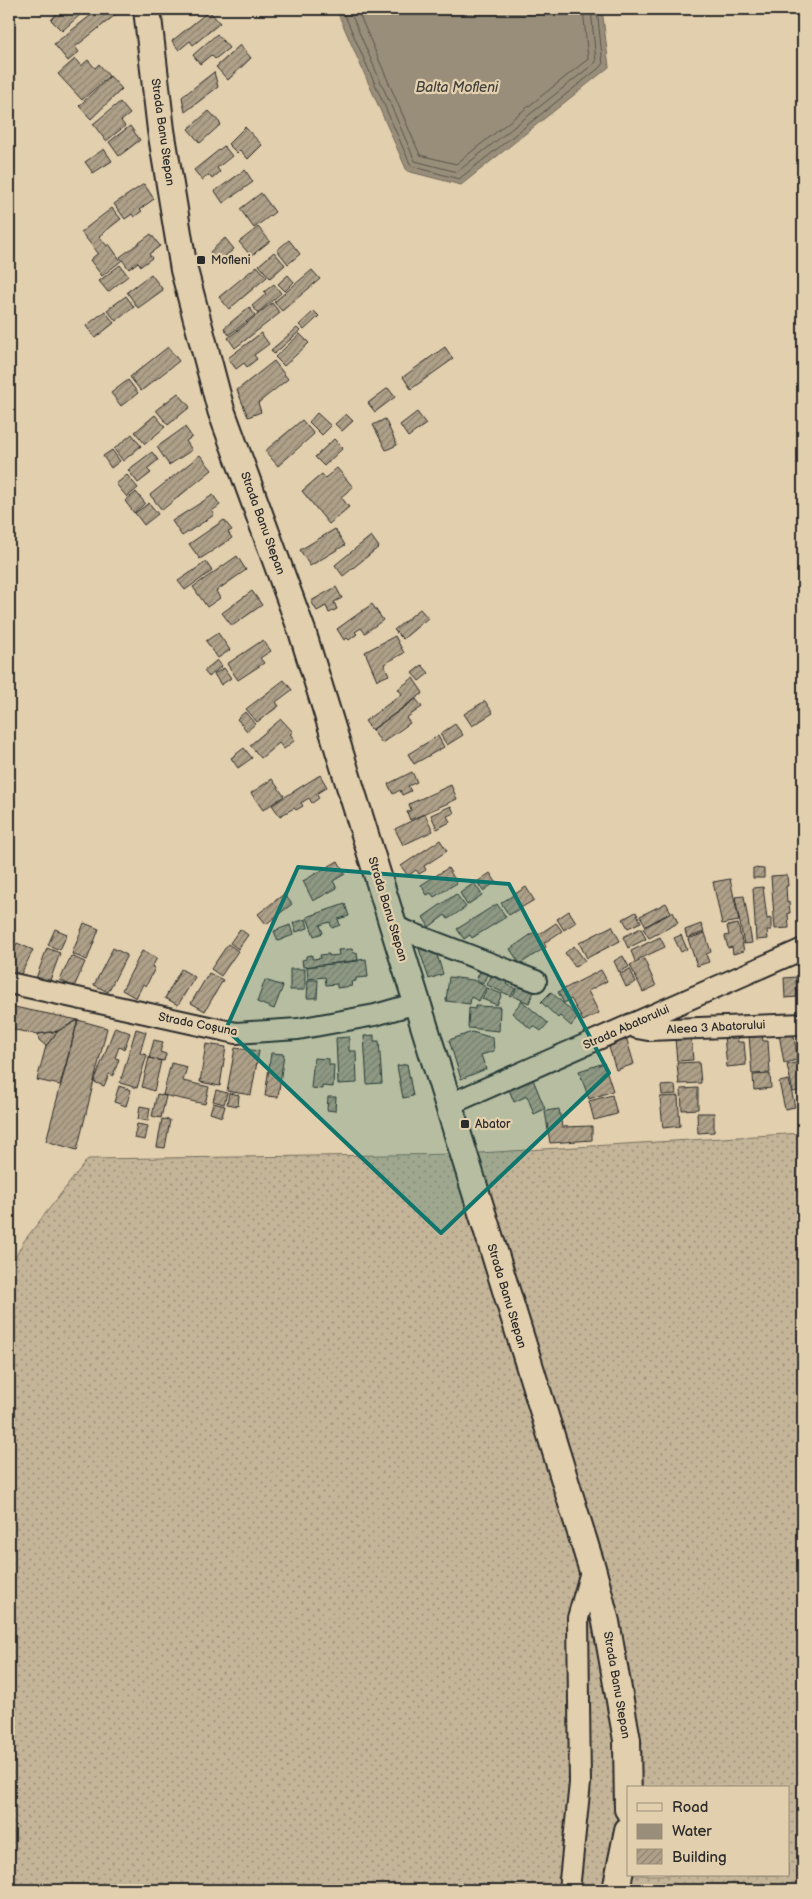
<svg xmlns="http://www.w3.org/2000/svg" width="812" height="1899" viewBox="0 0 812 1899" font-family="'Balsamiq Sans',sans-serif">
	<defs>
		<pattern id="grass-dots" width="8" height="8" patternUnits="userSpaceOnUse" patternTransform="scale(1.25)"><rect width="8" height="8" fill="#c4b498"/><path d="M2 2h.1M6 6h.1" fill="none" stroke="#9f937c" stroke-width="1.8" stroke-linecap="round"/></pattern>
		<pattern id="building-hatch" width="6" height="6" patternUnits="userSpaceOnUse" patternTransform="scale(1.25)"><rect width="6" height="6" fill="#afa189"/><path d="M-1 1l2-2M0 6l6-6M5 7l2-2" fill="none" stroke="#8f8370"/></pattern>
	</defs>
	<rect width="100%" height="100%" fill="#e2cfad"/>
	<filter id="ink" filterUnits="userSpaceOnUse"><feTurbulence type="fractalNoise" baseFrequency=".02" numOctaves="2"/><feDisplacementMap in="SourceGraphic" scale="10" xChannelSelector="R" yChannelSelector="G"/><feConvolveMatrix kernelMatrix="1 2 1 2 8 2 1 2 1" color-interpolation-filters="sRGB"/></filter>
	<g filter="url(#ink)">
		<!-- grass -->
		<path fill="url(#grass-dots)" stroke="#787062" fill-rule="evenodd" d="M803,1133v757h-794v-621l15,-28 64,-82 375,-5zM628,1788h160v87h-160z"/>
		<!-- water -->
		<path fill="#998e7a" stroke="#6d665a" d="M336,9h266l7,58 -148,118 -54,-14z"/>
		<g fill="none" stroke-linecap="round" stroke-linejoin="round">
			<!-- shore -->
			<path stroke="#57534b" stroke-width="1" d="M342,9l69,157 48,13 144,-114 -6,-56
				M349,9l66,152 42,11 139,-110 -5,-53
				M357,9l63,146 36,9 132,-105 -5,-50"/>
		</g>
		<!-- building -->
		<path fill="url(#building-hatch)" stroke="#2b2b2b" d="M61,9h15l5,5 -19,17 -11,-11z
			M99,9h17l3,3 -44,35 4,5 -11,9 -14,-17z
			M209,11l11,12 -27,22 -3,-4 -11,9 -7,-9z
			M217,34l12,14 -14,11 -4,-4 -11,9 -7,-9z
			M240,45l11,13 -23,22 -12,-13z
			M75,59l6,7 7,-6 7,8 4,-4 10,12 -27,24 -24,-26z
			M214,72l4,15 -33,25 -3,-15z
			M110,76l12,13 -31,30 -12,-13z
			M120,102l10,12 -9,7 4,5 -19,15 -13,-17z
			M209,111l12,13 -21,19 -12,-14z
			M130,126l10,14 -21,16 -10,-14z
			M245,127l17,18 -14,14 -8,-9 -3,3 -9,-9z
			M224,146l8,10 -15,12 3,4 -8,7 -3,-4 -7,5 -8,-10z
			M104,149l8,12 -19,12 -8,-11z
			M245,170l8,12 -30,21 -8,-12z
			M144,184l10,15 -14,10 2,2 -8,6 -2,-3 -7,5 -11,-15z
			M261,193l14,19 -21,16 -14,-19z
			M112,208l9,11 -22,17 8,10 2,-2 12,17 -19,15 -12,-16 8,-7 -17,-21z
			M258,227l12,14 -19,15 -12,-14z
			M151,234l9,12 -11,8 3,4 -11,8 -3,-4 -9,7 -9,-12z
			M225,238l9,11 -15,13 -9,-10z
			M289,240l11,14 -12,10 -11,-14z
			M274,252l11,13 -15,13 -11,-13z
			M120,265l8,11 -20,16 -9,-11z
			M257,266l10,11 -38,32 -10,-12z
			M312,270l8,9 -38,32 -8,-9z
			M151,274l12,16 -25,18 -11,-16z
			M288,275l6,7 -9,9 -7,-7z
			M274,284l7,9 -23,20 -6,-7 14,-12 -2,-2z
			M126,296l8,11 -18,14 -9,-11z
			M272,303l8,10 -45,35 -7,-10z
			M249,307l6,8 -26,20 -5,-7z
			M105,311l9,12 -19,15 -9,-12z
			M314,311l5,5 -15,14 -5,-5z
			M297,328l3,3 -26,23 -3,-4z
			M261,333l8,11 -15,11 3,4 -10,8 -3,-4 -8,6 -8,-11z
			M300,334l9,9 -25,23 -9,-9z
			M168,347l11,14 -38,30 -11,-14z
			M445,347l8,12 -42,30 -8,-12z
			M274,361l14,18 -30,24 3,9 -13,5 -11,-27z
			M128,380l10,13 -17,13 -10,-13z
			M388,388l7,9 -20,15 -7,-9z
			M178,393l12,14 -22,18 -12,-15z
			M417,412l9,12 -18,13 -8,-12z
			M317,413l14,13 -9,9 -13,-13z
			M346,414l7,7 -11,10 -7,-7z
			M155,415l10,12 -20,17 -10,-12z
			M385,419l12,26 -11,5 -13,-25z
			M302,420l12,14 -36,32 -13,-15z
			M185,427l7,10 -6,4 6,9 -23,15 -12,-18z
			M132,434l9,12 -18,15 -9,-12z
			M334,439l9,9 -19,18 -9,-9z
			M112,450l8,11 -9,7 -8,-12z
			M152,452l6,8 -11,9 4,4 -13,10 -10,-13z
			M200,455l12,15 -50,40 -12,-15z
			M337,468l16,19 -12,10 8,10 -20,17 -27,-33 20,-17 3,4z
			M127,475l11,13 -11,9 -11,-13z
			M136,492l9,11 -11,10 -9,-12z
			M213,495l7,10 -8,6 2,4 -32,21 -10,-15z
			M149,503l9,11 -14,11 -9,-12z
			M224,520l8,10 -4,2 4,6 -32,21 -11,-15z
			M335,529l10,16 -35,21 -10,-16z
			M371,536l8,11 -36,29 -8,-11z
			M237,556l9,14 -30,21 4,7 -13,9 -14,-20z
			M206,562l6,9 -27,19 -7,-9z
			M336,587l6,11 -8,4 3,7 -8,4 -3,-7 -9,5 -6,-10z
			M252,591l10,14 -30,21 -10,-13z
			M372,604l11,16 -18,13 -4,-5 -6,4 2,2 -8,6 -2,-2 -3,2 -7,-11z
			M420,609l8,9 -25,21 -9,-9z
			M218,633l12,17 -12,8 -12,-17z
			M395,636l9,17 -20,11 5,11 -12,5 -12,-28z
			M263,640l8,11 -11,7 4,5 -26,17 -11,-16z
			M217,660l5,6 -13,11 -5,-6z
			M422,665l7,8 -10,8 -7,-8z
			M224,668l7,10 -10,7 -7,-11z
			M413,678l10,15 -51,37 -7,-9 37,-27 -4,-5z
			M284,680l8,10 -16,12 3,4 -22,16 -11,-13z
			M416,699l6,8 -16,11 4,5 -28,20 -10,-13z
			M485,701l8,12 -21,13 -8,-12z
			M245,712l10,12 -8,7 -10,-12z
			M281,719l12,13 -3,2 5,6 -11,9 -5,-6 -18,15 -11,-13z
			M455,724l8,11 -16,10 -7,-11z
			M438,736l6,11 -30,17 -6,-10z
			M244,748l8,10 -14,10 -7,-10z
			M412,772l5,10 -9,4 3,5 -9,4 -2,-5 -7,4 -5,-10z
			M320,775l7,12 -11,7 3,4 -7,5 -3,-5 -8,5 2,3 -7,4 -2,-2 -14,8 -8,-11z
			M272,779l12,17 -21,14 -12,-17z
			M451,785l6,14 -47,21 -3,-8 4,-2 -2,-6z
			M451,806l3,7 -7,3 3,6 -13,7 -6,-14z
			M425,814l8,17 -30,14 -8,-16z
			M440,840l7,11 -23,15 2,4 -7,4 -3,-4 -8,6 -7,-10z
			M338,861l7,13 -12,7 4,7 -24,13 -10,-20z
			M448,868l9,15 -23,14 -3,-4 -4,2 -6,-10z
			M753,868l11,1v9h-11z
			M490,873l6,9 -13,9 -6,-9z
			M787,875l1,11h-2l1,17 2,-1 1,11h-2l1,15 -14,1 -4,-53z
			M730,879l9,42 -17,3 -9,-42z
			M474,883l8,12 -15,10 -7,-12z
			M526,887l8,13 -25,15 -8,-12z
			M763,887l4,32 4,-1v12h-4l1,9 -12,1 -3,-52z
			M284,894l8,10 -26,20 -8,-10z
			M456,894l10,13 -18,12 -3,-4 -16,12 -6,-10z
			M744,896l8,47 -8,1 -9,-47z
			M666,903l5,9 -25,14 -6,-10z
			M345,904l4,12 -11,3 2,6 -8,3 -2,-6 -10,3 3,8 -9,3 -7,-19z
			M497,904l9,13 -34,21 -2,-3 -6,4 -7,-10z
			M569,911l7,11 -12,8 -7,-11z
			M636,912l5,10 -13,6 -5,-9z
			M673,912l5,11 -29,15 -6,-10z
			M306,919l2,9 -12,4 -3,-9z
			M84,923l15,6 -12,31 -15,-6z
			M556,923l6,8 -18,12 2,4 -26,17 -10,-15 26,-18 2,4z
			M701,924l3,8 -17,6 -2,-8z
			M738,924l6,27 -11,3 -1,-7 -4,1 -3,-12 4,-1 -2,-9z
			M290,925l3,10 -15,6 -4,-10z
			M612,926l8,15 -33,17 -8,-15z
			M641,928l5,11 -18,9 -5,-11z
			M55,929l12,5 -7,16 -12,-5z
			M240,929l8,6 -10,14 -8,-6z
			M705,933l6,19 -5,2 3,8 -12,4 -9,-27z
			M681,935l6,14 -6,3 -7,-14z
			M660,937l5,10 -30,14 -4,-10z
			M17,943l16,7 -14,28 -10,-5v-13z
			M228,944l10,7 -17,25 -10,-7z
			M434,945l9,29 -14,5 -10,-30z
			M574,946l11,15 -10,6 -10,-14z
			M47,948l13,5 -12,33 -13,-5z
			M113,948l14,7 -19,37 -14,-7z
			M352,949l1,4h4l1,8 -55,6 -1,-7 4,-1v-3l6,-1v4l9,-1 -1,-3 9,-1v2l10,-1 -1,-5z
			M142,951l15,7 -5,9 3,1 -9,18 -3,-2 -7,14 -14,-8z
			M71,956l14,6 -11,25 -14,-7z
			M623,956l6,11 -10,5 -5,-11z
			M366,959l2,18 -12,1v3l-5,1 1,4 -15,2v-4l-11,1 -1,-8 -17,2 -1,-12z
			M644,959l12,27 -13,6 -13,-27z
			M483,965l7,4 -7,15 -7,-4z
			M181,969l14,8 -17,28 -13,-7z
			M290,969h15v21h-15z
			M630,969l6,13 -10,5 -6,-13z
			M494,970l15,6 -3,8 9,4 -4,8 -24,-11z
			M601,970l6,11 -19,10 11,22 -16,8 -12,-22 -7,4 -6,-11z
			M209,973l14,7 -18,31 -14,-8z
			M449,977l24,3 13,7 -7,14 -8,-4 -1,7 -24,-3z
			M796,977l1,20 -12,1 -1,-20z
			M265,980l18,6 -9,23 -17,-7z
			M308,980h10l-1,18h-10z
			M529,981l8,4 -8,18 -16,-7 4,-10 8,3z
			M487,988l15,6 -5,11 -15,-6z
			M551,992l27,25 -7,9 -11,-10 -2,2 -17,-16z
			M522,1001l26,22 -7,8 -7,-5 -3,3 -19,-16z
			M9,1006l69,14 -20,11 -20,3 -29,-5z
			M475,1006l25,1 -1,24 -31,-3 1,-20 6,1z
			M78,1020l-18,65 -23,-5 9,-34 12,-15z
			M78,1020l29,8 -30,122 -31,-9z
			M115,1027l15,6 -6,16 -5,-2 -4,11 4,1 -6,17 -4,-2 -5,12 -10,-4z
			M136,1029l10,3 -6,21 7,2 -10,33 -17,-5z
			M58,1031l-12,15 -7,-6 -1,-6z
			M793,1031l5,29 -14,3 -5,-29z
			M472,1032l21,6 1,13 -13,4 5,14 -25,10 -12,-39z
			M762,1034l1,7h5l2,32 -18,1 -3,-39z
			M374,1035v6h5l3,42 -15,1 -3,-48z
			M737,1035l1,7h6l2,23 -19,2 -3,-31z
			M349,1037v14h7l1,32 -19,1 -2,-46z
			M626,1037l8,27 -18,6 -8,-26z
			M691,1038l2,22 -16,1 -2,-22z
			M154,1040l9,2 -3,10 6,2 -2,7 -15,-3z
			M206,1044l20,3 -6,39 -20,-4z
			M235,1048l24,3 -8,44 -24,-4z
			M271,1053l13,1 -6,43 -13,-1z
			M149,1058l12,3 -7,30 -12,-4z
			M314,1058l15,1v6h5l-1,22 -11,-1v3l-11,-1z
			M803,1061v29l-10,2 -6,-27z
			M699,1062l2,21 -22,1 -2,-21z
			M171,1063l16,4 -4,14 26,6 -4,17 -42,-9z
			M604,1063l9,28 -24,8 -10,-28z
			M407,1064l6,32 -10,2 -6,-32z
			M770,1074l1,14 -17,2 -1,-15z
			M532,1077l13,32 -11,5 -7,-18 -13,6 -6,-15z
			M789,1080l6,27 -10,2 -6,-27z
			M675,1085l1,9 -14,1 -1,-9z
			M119,1086l12,4 -5,16 -12,-4z
			M698,1088v21l-16,1 -1,-21z
			M216,1090l11,3 -3,11 -11,-3z
			M229,1093l10,2 -1,11 -11,-2z
			M157,1094l9,2 -5,22 -9,-2z
			M612,1095l5,19 -23,6 -5,-19z
			M678,1096l2,30 -17,2 -3,-31z
			M328,1097h8l-1,14 -8,-1z
			M213,1103l12,3 -3,11 -12,-4z
			M140,1106l10,2 -2,13 -10,-2z
			M559,1109l3,18 30,-1v14l-42,3 -5,-32z
			M697,1113h17v19l-16,1z
			M162,1119l8,1 -5,28 -8,-1z
			M137,1124l11,2 -3,14 -11,-2z"/>
		<g fill="none" stroke-linecap="round" stroke-linejoin="round">
			<!-- minor casing -->
			<g stroke="#2b2b2b" stroke-width="24">
				<path id="minor" d="M393,926l143,55
					M9,983l227,50 62,-4 77,-14 42,-12
					M631,1024l6,4 11,2 155,-6
					M448,1105l355,-156
					M569,1890l11,-107 -2,-165 14,-50"/>
			</g>
			<!-- major casing -->
			<g stroke="#2b2b2b" stroke-width="30">
				<path id="major" d="M147,9l14,121 23,140 37,140 81,221 290,937 14,54 21,118 1,69
					M616,1890l12,-60"/>
			</g>
			<!-- minor -->
			<use href="#minor" stroke="#e2cfad" stroke-width="20"/>
			<!-- major -->
			<use href="#major" stroke="#e2cfad" stroke-width="26"/>
		</g>
	</g>
	<!-- marked area -->
	<path fill="#0f766e" fill-opacity="0.2" stroke="#0f766e" stroke-width="4" stroke-linejoin="round" d="M298,867l211,17 100,189 -168,160 -215,-204z"/>
	<!-- markers -->
	<g fill="#2b2b2b" stroke="#e2cfad" stroke-width="2">
		<rect x="196" y="255" width="10" height="10" rx="2.5"/>
		<rect x="460" y="1119" width="10" height="10" rx="2.5"/>
	</g>
	<g text-anchor="middle" stroke-width="4.5" stroke-linejoin="round" paint-order="stroke">
		<!-- street labels -->
		<g font-size="12" fill="#2b2b2b" stroke="#e2cfad">
			<text transform="translate(163 132) rotate(82)" y="4">Strada Banu Stepan</text>
			<text transform="translate(263 523) rotate(70)" y="4">Strada Banu Stepan</text>
			<text transform="translate(388 909) rotate(73)" y="4">Strada Banu Stepan</text>
			<text transform="translate(198 1024) rotate(11)" y="4">Strada Coșuna</text>
			<text transform="translate(626 1027) rotate(-24)" y="4">Strada Abatorului</text>
			<text transform="translate(716 1027) rotate(-3)" y="4">Aleea 3 Abatorului</text>
			<text transform="translate(507 1296) rotate(73)" y="4">Strada Banu Stepan</text>
			<text transform="translate(617 1685) rotate(80)" y="4">Strada Banu Stepan</text>
		</g>
		<!-- poi labels -->
		<g font-size="12" fill="#2b2b2b" stroke="#e2cfad" text-anchor="start">
			<text x="211" y="264">Mofleni</text>
			<text x="475" y="1128">Abator</text>
		</g>
		<!-- water labels -->
		<g font-size="14" font-style="italic" fill="#413f3b" stroke="#e2cfad">
			<text x="457" y="92">Balta Mofleni</text>
		</g>
	</g>
	<!-- margin -->
	<rect width="812" height="1899" fill="none" stroke="#e2cfad" stroke-width="30"/>
	<rect x="15" y="15" width="782" height="1869" fill="none" stroke="#2b2b2b" stroke-width="2" filter="url(#ink)"/>
	<!-- legend -->
	<rect x="627" y="1786" width="162" height="90" fill="#e2cfad" stroke="#998d79"/>
	<rect x="637" y="1803" width="25" height="8" fill="#e2cfad" stroke="#998d79"/>
	<text x="672" y="1812" font-size="15" fill="#2b2b2b">Road</text>
	<rect x="637" y="1824" width="25" height="15" fill="#998e7a" stroke="#998d79"/>
	<text x="672" y="1836" font-size="15" fill="#2b2b2b">Water</text>
	<rect x="637" y="1849" width="25" height="15" fill="url(#building-hatch)" stroke="#998d79"/>
	<text x="672" y="1862" font-size="15" fill="#2b2b2b">Building</text>
</svg>
